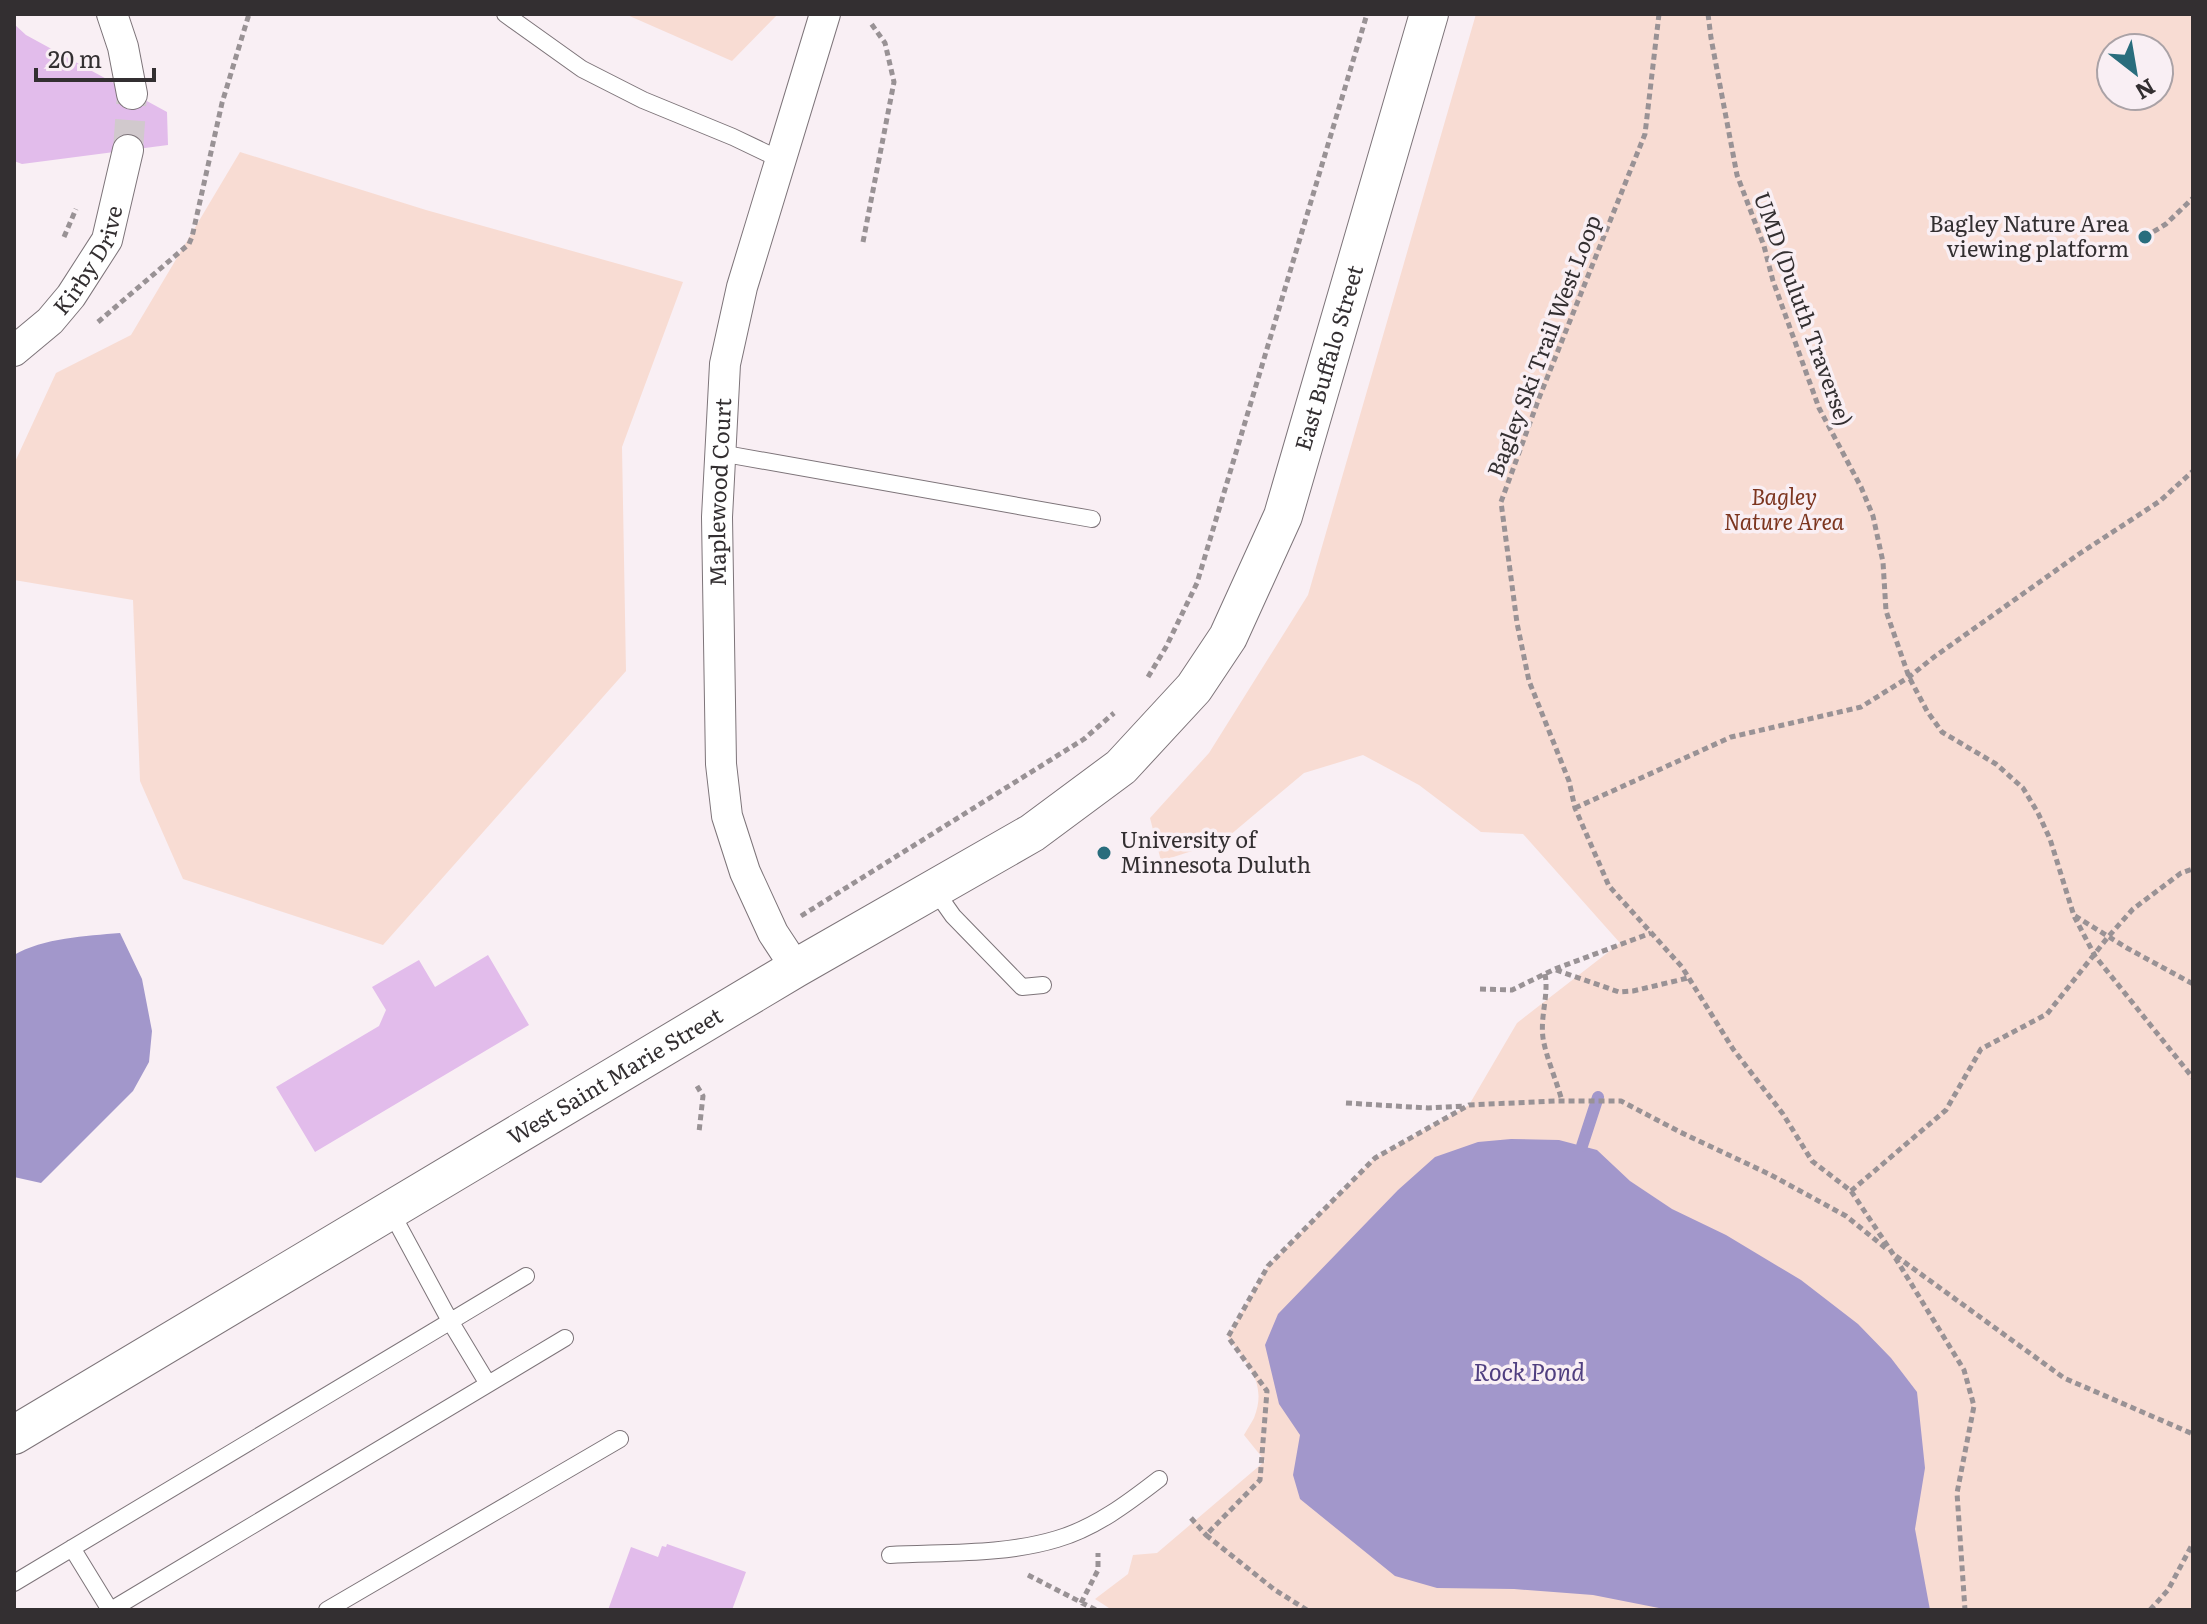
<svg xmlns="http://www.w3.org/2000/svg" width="2207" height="1624" viewBox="0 0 2207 1624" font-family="Literata,serif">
	<rect width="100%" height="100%" fill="#f9eff4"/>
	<!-- green -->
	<path fill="#f8dcd3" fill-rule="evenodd" d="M625,14h153l-46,47z
		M1476,14h717v1596h-1081l-17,-11 33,-25 5,-19 24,-2 108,-92 -21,-26c3,-6 7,-11 10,-17 14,-35 -7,-54 -26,-81l40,-71 107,-108 94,-53 48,-82 103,-80 -97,-109 -42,-2 -62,-47 -56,-30 -59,18 -81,68 -62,20 -11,-43 59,-65 99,-158zM2111,48h48v48h-48z
		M240,152l186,58 257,72 -61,165 4,224 -243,274 -200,-66 -43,-98 -7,-181 -119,-20v-116l42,-91 75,-38z"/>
	<!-- water -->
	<path fill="#a297cb" d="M120,933l22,46 10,52 -3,31 -16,29 -92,92 -27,-6v-222c29,-17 72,-19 106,-22z
		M1511,1139l48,1 38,10 33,31 42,28 54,26 75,45 57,44 33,34 26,34 8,76 -10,61 15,81h-261l-76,-15 -79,-6 -77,-1 -42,-12 -95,-77 -7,-24 7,-40 -21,-31 -14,-59 13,-31 120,-124 37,-33 43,-15z"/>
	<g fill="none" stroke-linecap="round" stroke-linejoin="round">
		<!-- stream -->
		<path stroke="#a297cb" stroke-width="12" d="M1582,1146l16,-49"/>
	</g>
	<!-- building -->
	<path fill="#e2bceb" d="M14,24l12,11 141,77 1,33 -146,19 -8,-3z
		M488,955l41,70 -214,127 -39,-65 103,-61 7,-16 -14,-23 47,-27 16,27z
		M667,1544l79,28 -14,38h-124l23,-63 27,10 4,-11 4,1z"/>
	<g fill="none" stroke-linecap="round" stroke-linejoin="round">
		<!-- minor-tunnel -->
		<path stroke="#d1c9cd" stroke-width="30" stroke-dasharray="30 15" stroke-linecap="butt" d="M128,150l4,-56"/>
		<!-- service casing -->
		<g stroke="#7d7479" stroke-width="18">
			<path id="service" d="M505,14l77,55 61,31 90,37 46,22
				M720,453l372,66
				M934,889l19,27 69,71 21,-2
				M390,1210l60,111 38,63
				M72,1548l38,62
				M890,1555c55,-3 114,0 167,-16 38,-11 71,-36 102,-60
				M14,1583l512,-307
				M111,1610l454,-272
				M327,1610l293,-171"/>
		</g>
		<!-- minor casing -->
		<g stroke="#7d7479" stroke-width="32">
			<g id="minor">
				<path d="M112,14l11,33 9,47"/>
				<path id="s1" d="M14,351l36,-30 21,-25 36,-56 21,-90"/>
				<path id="s2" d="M796,968l-23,-35 -28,-61 -18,-56 -6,-52 -4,-247 8,-153 17,-77 83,-273"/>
			</g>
		</g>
		<!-- tertiary casing -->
		<g stroke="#7d7479" stroke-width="40">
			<g id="tertiary">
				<path id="s3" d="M14,1435l782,-467 236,-135 89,-66 73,-79 34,-51 55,-121 146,-502"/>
			</g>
		</g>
		<!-- path -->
		<path stroke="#999295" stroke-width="5" stroke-dasharray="6 4" stroke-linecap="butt" d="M1659,14l-14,120 -106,264 -38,104 16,121 12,58 40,100 6,27 34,78 73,81 51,82 50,65 29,47 39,30 42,63 71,116 10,36 -17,87 8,117
			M1708,14l3,24 26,137 27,71 9,35 46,127 42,79 12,29 10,46 3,49 23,66 18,34 15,21 54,32 27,24 15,25 12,26 24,77 21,40 98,122
			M64,237l12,-28
			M2145,237l21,-13 27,-26
			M863,242l31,-160 -9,-39 -15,-21
			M98,322l91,-78 3,-7 30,-134 27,-89
			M1148,677l18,-30 31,-64 170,-569
			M1575,808l156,-71 130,-30 48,-30 25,-20 145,-103 81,-53 33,-30
			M801,916l283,-177 30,-26
			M2075,916l52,32 66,36
			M1556,970l63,22 14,-1 55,-13
			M1545,974c4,21 -5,42 -2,64 3,19 14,44 19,63
			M1480,989l32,1 43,-21 96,-36
			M697,1086l6,10 -4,36
			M1346,1103l82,5 37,-2
			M1851,1191l95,-81 35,-61 66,-35 61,-77 25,-28 48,-36 12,-4
			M1896,1256l168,122 129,56
			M1191,1518l15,17
			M1028,1575l68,35
			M1081,1603l17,-33v-17
			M1307,1610l-32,-20 -69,-55 54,-55 7,-89 -39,-54 40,-71 107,-108 94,-53 86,-4h66l59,31 91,43 75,41 42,34
			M2150,1610l18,-20 25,-47"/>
		<!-- service -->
		<use href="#service" stroke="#fff" stroke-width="16"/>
		<!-- minor -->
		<use href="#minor" stroke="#fff" stroke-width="30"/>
		<!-- tertiary -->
		<use href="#tertiary" stroke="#fff" stroke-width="38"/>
	</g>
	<!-- markers -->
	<g fill="#296d7d" stroke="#f9eff4" stroke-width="3">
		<circle cx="2145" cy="237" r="8"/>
		<circle cx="1104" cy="853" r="8"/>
	</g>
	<g text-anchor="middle" stroke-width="7" stroke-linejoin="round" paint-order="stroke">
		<!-- poi labels -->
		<g font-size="22" fill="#332f31" stroke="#f9eff4" text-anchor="end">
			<text x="2129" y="232">Bagley Nature Area<tspan x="2129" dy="25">viewing platform</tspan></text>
			<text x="1120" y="848" text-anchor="start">University of<tspan x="1120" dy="25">Minnesota Duluth</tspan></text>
		</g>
		<!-- street labels -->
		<g font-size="22" fill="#332f31" stroke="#f9eff4">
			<text dy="8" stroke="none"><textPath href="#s1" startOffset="120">Kirby Drive</textPath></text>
			<text transform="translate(1803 309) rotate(70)" y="8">UMD (Duluth Traverse)</text>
			<text transform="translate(1544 346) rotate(-69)" y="8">Bagley Ski Trail West Loop</text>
			<text dy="8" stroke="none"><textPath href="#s3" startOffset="1760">East Buffalo Street</textPath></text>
			<text dy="8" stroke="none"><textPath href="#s2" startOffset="492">Maplewood Court</textPath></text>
			<text dy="8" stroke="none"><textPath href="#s3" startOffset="700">West Saint Marie Street</textPath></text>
		</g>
		<!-- park labels -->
		<g font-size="22" font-style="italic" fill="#7c351f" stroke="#f9eff4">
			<text x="1784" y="505">Bagley<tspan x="1784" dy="25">Nature Area</tspan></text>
		</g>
		<!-- water labels -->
		<g font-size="24" font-style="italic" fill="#503f80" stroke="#f9eff4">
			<text x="1529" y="1381">Rock Pond</text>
		</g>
	</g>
	<!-- border -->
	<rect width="2207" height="1624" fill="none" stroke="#332f31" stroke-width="32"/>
	<!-- north arrow -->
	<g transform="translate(2135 72) rotate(149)"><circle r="38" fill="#f9eff4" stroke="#aaa2a6" stroke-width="2"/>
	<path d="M0-6L14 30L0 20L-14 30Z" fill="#296d7d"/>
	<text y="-12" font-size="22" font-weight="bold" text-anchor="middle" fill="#332f31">N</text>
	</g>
	<!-- scale -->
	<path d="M36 68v12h118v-12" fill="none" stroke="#332f31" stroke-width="4"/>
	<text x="48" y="68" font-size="24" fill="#332f31" stroke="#f9eff4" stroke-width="6" paint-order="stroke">20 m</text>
</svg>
